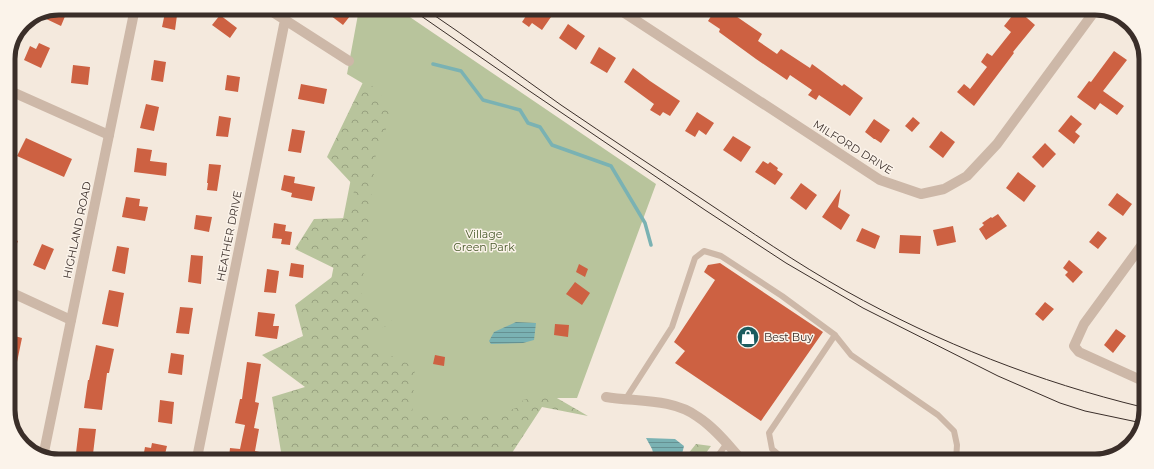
<svg xmlns="http://www.w3.org/2000/svg" width="1154" height="469" viewBox="0 0 1154 469" font-family="Montserrat,sans-serif">
	<defs>
		<pattern id="forest-crowns" width="20" height="18" patternUnits="userSpaceOnUse"><rect width="20" height="18" fill="#b8c49c"/><path d="M2 6a3 3 0 1 1 6 0M12 15a3 3 0 1 1 6 0" fill="none" stroke="#97a07f"/></pattern>
		<pattern id="water-rules" width="6" height="5" patternUnits="userSpaceOnUse"><rect width="6" height="5" fill="#7ab2b3"/><path d="M0 2.5h6" fill="none" stroke="#659192"/></pattern>
	</defs>
	<rect width="100%" height="100%" fill="#f4e9dd"/>
	<!-- green -->
	<path fill="#b8c49c" d="M359,9h39l258,175 -79,214h-41l-50,61 -190,-1 73,-371 -22,-13z"/>
	<!-- forest -->
	<path fill="url(#forest-crowns)" d="M365,78l29,32 -18,43 -15,146 30,20 1,6 -26,6 -8,9 57,27 -3,49 87,-1 21,-9 3,-6 27,-6 38,22 -46,-9 -34,52 -226,-1 -10,-61 33,-10 -43,-32 41,-19 -8,-31 45,-34 -45,-22 19,-30 34,-1 7,-31 -28,-30z
		M696,444l15,2 -10,14h-18z"/>
	<!-- water -->
	<path fill="url(#water-rules)" d="M516,322l20,1 -2,17 -11,3 -32,1 -2,-3 5,-9z
		M646,438l29,1 9,7 -2,8 -5,5h-22l-3,-10z"/>
	<g fill="none" stroke-linecap="round" stroke-linejoin="round">
		<!-- stream -->
		<path stroke="#7ab2b3" stroke-width="3.5" d="M433,64l28,7 22,29 37,10 8,13 12,4 12,18 59,21 34,57 6,22"/>
	</g>
	<!-- building -->
	<path fill="#cd6142" d="M166,8h12l-3,22 -13,-3z
		M56,9l10,5 -5,12 -21,-10z
		M322,9h20l8,7 -7,9z
		M530,10h10l11,7 -9,13 -10,-7 -3,4 -7,-5z
		M715,10h12l35,24 -4,7 19,13 4,-5 29,19 2,-4 30,22 2,-2 19,14 -13,18 -31,-21 -3,5 -8,-5 4,-5 -22,-15 -3,5 -31,-21 -37,-27 1,-3 -12,-8z
		M1016,11h3l16,14 -22,27 1,1 -40,53 -17,-14 7,-8 6,5 17,-22 -6,-5 6,-9 5,3 19,-24 -7,-6z
		M220,15l17,13 -7,10 -18,-13z
		M568,24l17,12 -9,14 -17,-12z
		M39,43l11,5 -9,20 -17,-8 6,-14 6,3z
		M599,47l17,11 -9,15 -17,-10z
		M1114,51l13,9 -24,31 21,15 -7,9 -17,-12 -5,7 -18,-13 12,-16 2,1z
		M154,60l12,2 -3,20 -12,-2z
		M73,65l17,2 -2,18 -17,-2z
		M633,68l17,13 30,20 -10,15 -7,-4 -3,4 -10,-6 4,-6 -30,-22z
		M227,75l13,2 -2,15 -13,-2z
		M301,84l26,5 -3,15 -26,-5z
		M146,104l13,3 -5,24 -14,-3z
		M697,112l17,11 -8,12 -7,-5 -4,7 -10,-6z
		M1071,115l11,9 -7,8 5,4 -6,8 -16,-13z
		M219,116l12,2 -3,19 -12,-1z
		M913,117l7,6 -8,9 -7,-6z
		M874,119l16,11 -9,13 -6,-4h-1l-9,-7z
		M292,129l13,2 -4,22 -13,-2z
		M941,131l14,11 -12,16 -14,-11z
		M733,136l18,11 -10,15 -18,-12z
		M26,138l46,21 -8,18 -47,-21z
		M1045,143l11,11 -13,14 -11,-11z
		M137,148l15,2 -2,11 17,2 -1,13 -32,-4z
		M763,161l5,3 2,-2 8,6 -1,2 6,4 -8,11 -20,-13z
		M209,164l12,1 -4,26 -10,-1 1,-7h-1z
		M1018,172l18,14 -12,16 -18,-14z
		M284,175l11,2 -1,6 21,4 -3,14 -21,-4 1,-4 -11,-3z
		M801,183l16,12 -11,15 -16,-12z
		M841,189l-3,18 12,8 -9,15 -19,-13z
		M1117,193l15,11 -9,12 -15,-11z
		M126,197l14,2 -1,7 9,1 -3,14 -23,-4z
		M998,214l9,12 -21,14 -7,-11 5,-4 -2,-2 9,-6 1,1z
		M196,215l16,2 -3,15 -15,-3z
		M274,223l12,2 -1,6 7,1 -2,13 -9,-1 1,-5 -10,-1z
		M953,226l3,16 -19,4 -4,-16z
		M862,228l18,8 -5,13 -19,-8z
		M1098,231l9,7 -9,11 -9,-7z
		M900,235l21,1 -1,18 -21,-1z
		M8,237l10,4 -10,25z
		M42,244l12,5 -9,21 -12,-5z
		M117,246l12,2 -4,26 -13,-3z
		M191,255l12,1 -2,28 -13,-2z
		M1069,260l14,12 -10,11 -8,-8 3,-3 -5,-4z
		M291,263l13,2 -1,13 -14,-2z
		M720,263l103,69 -62,89 -86,-58 10,-12 -11,-9 41,-62 -11,-8 4,-7z
		M579,264l9,5 -3,8 -9,-5z
		M267,269l12,2 -3,22 -12,-1z
		M575,282l15,11 -8,12 -16,-11z
		M109,290l15,3 -6,34 -16,-3z
		M1045,302l9,7 -11,12 -8,-7z
		M180,307l13,1 -4,26 -13,-1z
		M258,312l17,2 -2,12h6l-2,13 -22,-3z
		M555,324l14,1 -1,12 -14,-2z
		M1116,329l10,7 -13,17 -9,-8z
		M11,335l11,3 -5,24 -9,-2v-15h1z
		M96,345l18,4 -5,24h-2l-5,37 -18,-2 4,-28h1z
		M171,353l13,2 -2,20 -14,-2z
		M435,355l10,2 -1,9 -11,-2z
		M247,362l14,2 -6,38 4,1 -5,25 5,1 -4,22 9,2 -1,5h-34l1,-10 10,1 5,-24 -10,-2 5,-24h2z
		M160,400l14,2 -2,22 -14,-2z
		M79,428l17,1 -3,25 -17,-1z
		M152,443l15,3 -3,12h-21l2,-11 6,1z"/>
	<g fill="none" stroke-linecap="round" stroke-linejoin="round">
		<!-- service -->
		<path stroke="#cdb8a8" stroke-width="6" d="M835,335l16,20 87,60 16,16 3,14 -1,15
			M625,400l47,-73 23,-69 9,-7 17,5 61,40 53,39 -66,98 3,16 13,11
			M715,460l12,-17"/>
		<!-- minor -->
		<path stroke="#cdb8a8" stroke-width="10" d="M268,9l81,52
			M620,10l260,170 41,14 23,-5 23,-13 30,-32 97,-132
			M8,90l101,45
			M8,291l63,29
			M1143,381l-64,-29 -5,-6 10,-22 60,-82
			M606,397c30,5 66,1 92,20 17,11 30,28 44,43
			M197,458l88,-438"/>
		<!-- tertiary -->
		<path stroke="#cdb8a8" stroke-width="10" d="M43,457l92,-449"/>
		<!-- tram -->
		<path stroke="#3a2e29" stroke-width="1" d="M411,9l117,81 177,120 81,53 77,45 135,68 62,27 25,8 57,12
			M425,9c46,31 91,64 136,96 47,32 94,63 141,94 48,32 94,64 144,92 93,52 193,91 296,116"/>
	</g>
	<!-- icons -->
	<defs>
		<g id="shop-disc" transform="scale(1.15)"><circle r="9.5" fill="#1b5b5e" stroke="#fbf3ea"/><path d="M-5-2.5h2.3a2.7 3.5 0 0 1 5.4 0H5L5.5 6h-11ZM-1.5-2.5h3a1.5 2.3 0 0 0-3 0Z" fill="#fff"/></g>
	</defs>
	<g fill-rule="evenodd">
		<use href="#shop-disc" x="748" y="337"/>
	</g>
	<g text-anchor="middle" stroke-width="3" stroke-linejoin="round" paint-order="stroke">
		<!-- street labels -->
		<g font-size="11" fill="#3a2e29" stroke="#fbf3ea">
			<text transform="translate(853 147) rotate(32)" y="4">MILFORD DRIVE</text>
			<text transform="translate(77 230) rotate(-78)" y="4">HIGHLAND ROAD</text>
			<text transform="translate(229 236) rotate(-79)" y="4">HEATHER DRIVE</text>
		</g>
		<!-- park labels -->
		<g font-size="11" fill="#495a2b" stroke="#fbf3ea">
			<text x="484" y="238">Village<tspan x="484" dy="13">Green Park</tspan></text>
		</g>
		<!-- poi labels -->
		<g font-size="11" fill="#3a2e29" stroke="#fbf3ea" text-anchor="start">
			<text x="764" y="341">Best Buy</text>
		</g>
	</g>
	<!-- crop -->
	<path d="M0 0H1154V469H0ZM59 15H1095A44 44 0 0 1 1139 59V410A44 44 0 0 1 1095 454H59A44 44 0 0 1 15 410V59A44 44 0 0 1 59 15Z" fill="#fbf3ea" fill-rule="evenodd"/>
	<path fill="none" stroke="#3a2e29" stroke-width="5" d="M59 15H1095A44 44 0 0 1 1139 59V410A44 44 0 0 1 1095 454H59A44 44 0 0 1 15 410V59A44 44 0 0 1 59 15Z"/>
</svg>
